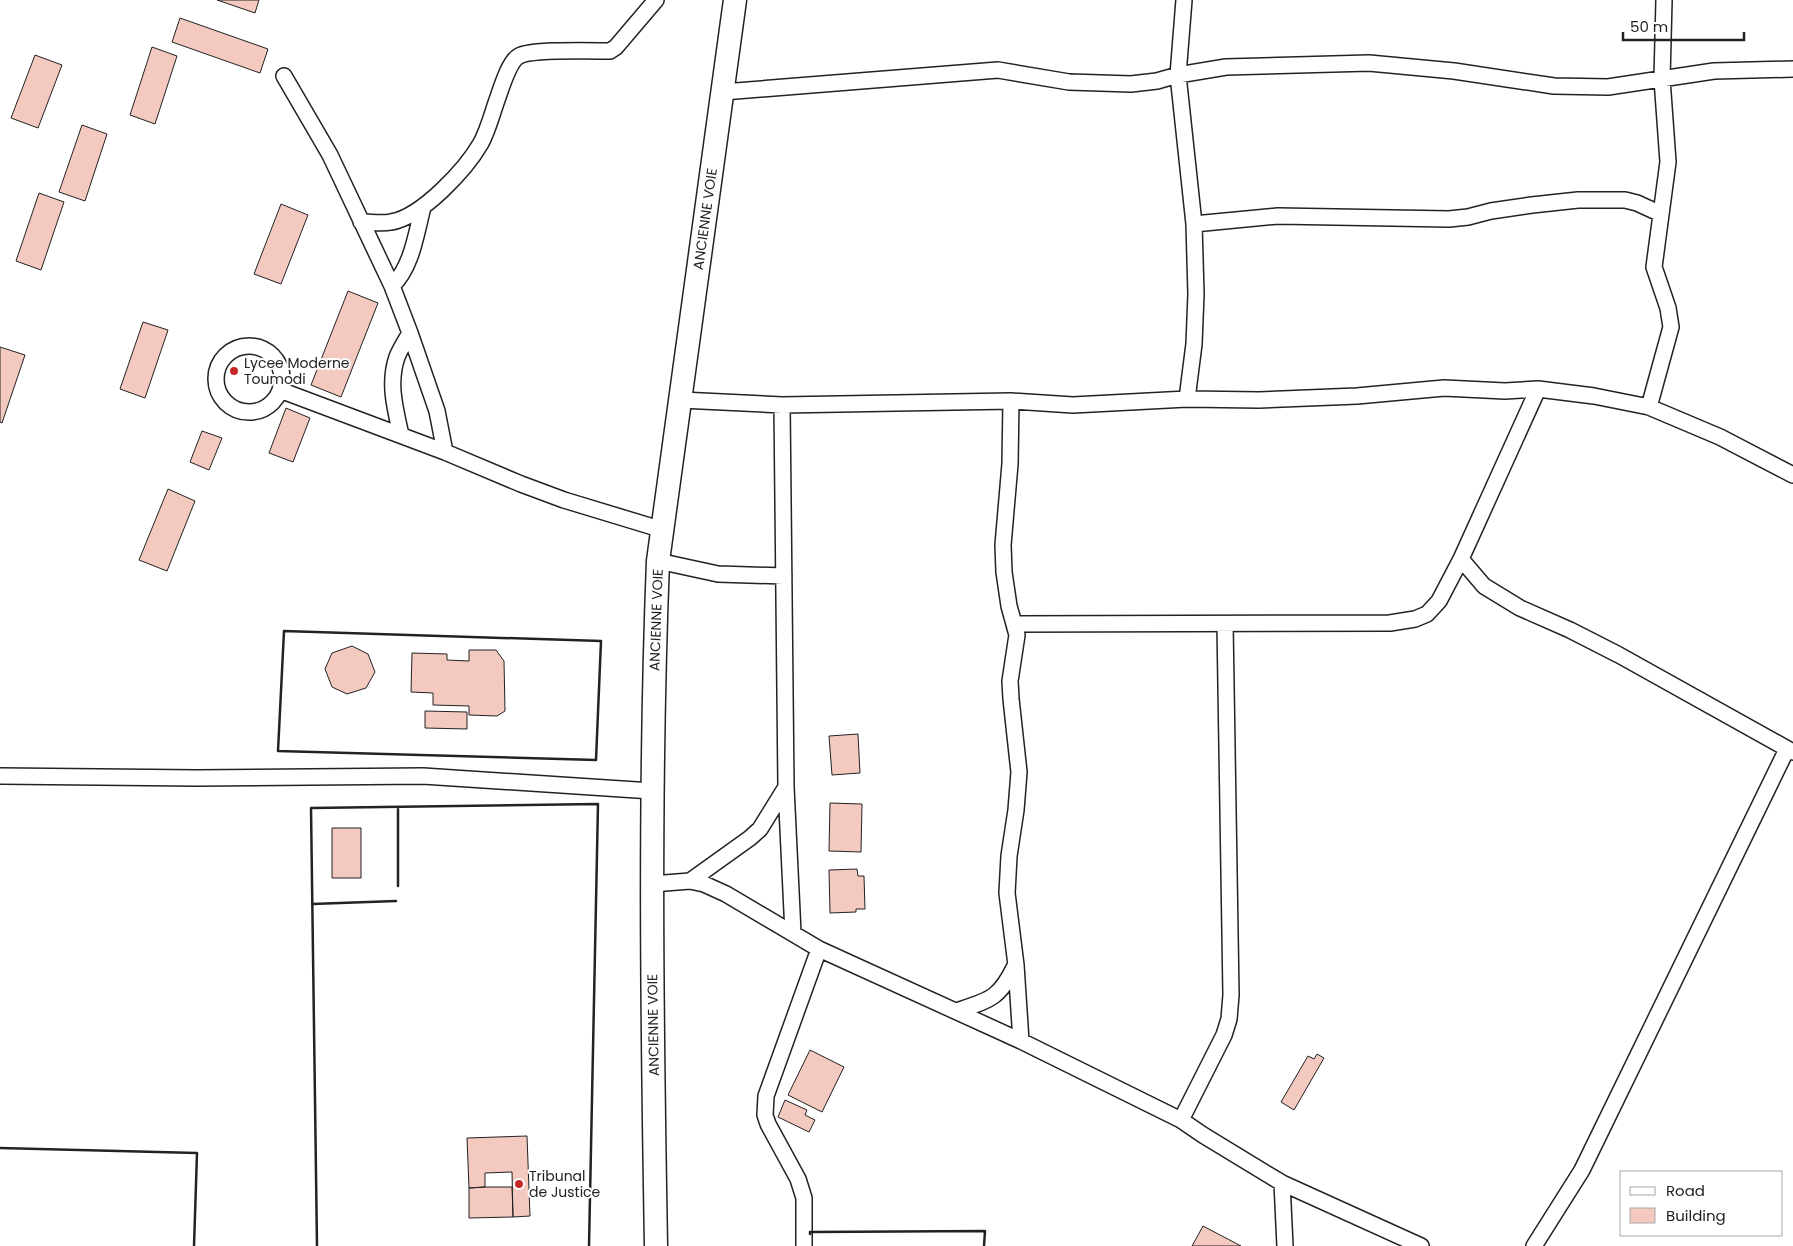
<svg xmlns="http://www.w3.org/2000/svg" width="1793" height="1246" viewBox="0 0 1793 1246" font-family="Poppins,sans-serif">
	<rect width="100%" height="100%" fill="#fff"/>
	<!-- building -->
	<path fill="#f3c9c0" stroke="#222" d="M217,0h42l-4,13z
		M180,18l88,31 -8,24 -88,-31z
		M152,47l25,9 -22,68 -25,-9z
		M35,55l27,10 -24,63 -27,-10z
		M82,125l25,9 -22,67 -26,-9z
		M39,193l25,9 -23,68 -25,-9z
		M281,204l27,11 -27,69 -27,-10z
		M348,291l30,12 -37,94 -30,-12z
		M143,322l25,8 -23,68 -25,-9z
		M0,347l25,8 -23,68 -2,-1z
		M286,408l24,10 -17,44 -24,-9z
		M202,431l20,7 -13,32 -19,-8z
		M168,489l27,12 -28,70 -28,-11z
		M352,646l16,8 7,18 -9,16 -19,6 -15,-7 -7,-18 7,-16z
		M469,650h27l8,11 1,50 -8,5 -28,-1v-9l-36,-1v-12l-22,-1 1,-39 35,1v6l22,1z
		M425,711l42,1v17l-42,-1z
		M858,734l2,39 -28,2 -3,-39z
		M830,803l32,1 -1,48 -32,-1z
		M332,828h29v50h-29z
		M857,869l1,7h6l1,33h-9v3l-26,1 -1,-43z
		M810,1050l34,17 -22,45 -34,-17z
		M1317,1054l7,4 -30,52 -13,-8 27,-46 6,3z
		M785,1100l22,10 -2,5 10,5 -6,12 -31,-15z
		M527,1136l3,80 -17,1 -1,-45 -27,1v14l-16,1 -2,-50z
		M485,1187h27l1,30 -44,1v-30z
		M1203,1226l38,20h-49z"/>
	<g fill="none" stroke-linecap="round" stroke-linejoin="round">
		<!-- street casing -->
		<g stroke="#222" stroke-width="18">
			<path id="street" d="M1184,0l-6,75 16,149 2,70 -2,50 -7,55
				M284,76l46,79 62,131 18,47 27,78 8,41
				M723,92l275,-22 71,12 62,2 26,-3 21,-6 48,-8 143,-4 85,8 100,15 54,1 106,-16 79,-2
				M361,222c10,0 21,2 30,0 31,-5 75,-53 90,-79 7,-13 11,-29 16,-43 4,-11 12,-39 22,-44 12,-7 74,-5 91,-5l6,-4 40,-47
				M1194,224l84,-8 171,3 19,-2 23,-6 41,-6 46,-5h47l12,3 24,11
				M392,286c20,-19 24,-52 31,-79
				M216 379a33 33 0 1 1 66 0a33 33 0 1 1-66 0Z
				M280,390l165,62 76,32 43,16 99,30
				M681,400l101,5 229,-4 62,4 114,-6 72,1 98,-4 87,-8 61,3 33,-2 56,7 55,11 71,30 73,38
				M1011,401l-1,63 -7,81 1,27 5,34 8,29 -7,46 1,18 8,73 -3,38 -7,46 -2,37 9,72 5,76
				M782,405l4,382 7,146
				M1649,407l22,-80 -3,-19 -14,-41 14,-105 -6,-83 2,-79
				M401,435c-6,-27 -13,-52 -4,-78 3,-8 9,-17 13,-24
				M1461,559l23,27 36,22 50,22 49,25 174,97
				M658,561l60,13 66,2
				M1015,624l375,-1 25,-4 12,-5 12,-13 22,-42 77,-170
				M0,776l197,2 226,-2 229,15
				M690,881l60,-43 10,-9 26,-42
				M652,884l38,-3 14,3 22,10 93,55 202,92 160,79 22,15 79,48 139,63
				M956,1011c34,-11 43,-12 59,-45
				M1181,1120l43,-85 5,-16 2,-24 -6,-371
				M1282,1183l3,63
				M804,1246v-48l-6,-19 -30,-55 -3,-9 1,-19 53,-147
				M1534,1246l48,-76 205,-421"/>
		</g>
		<!-- primary casing -->
		<g stroke="#222" stroke-width="25">
			<path id="primary" d="M656,1246c-4,-228 -7,-457 2,-685l77,-561"/>
		</g>
		<!-- street -->
		<use href="#street" stroke="#fff" stroke-width="15"/>
		<!-- primary -->
		<use href="#primary" stroke="#fff" stroke-width="22"/>
		<!-- wall -->
		<path stroke="#222" stroke-width="2.5" d="M284,631l317,10 -5,119 -318,-9z
			M398,807v79
			M312,904l84,-3
			M0,1148l197,5 -3,93
			M810,1234v-2l175,-1 -1,15
			M317,1246l-6,-438 287,-4 -9,442"/>
	</g>
	<!-- markers -->
	<g fill="#c62828" stroke="#fff" stroke-width="2">
		<circle cx="234" cy="371" r="5"/>
		<circle cx="519" cy="1184" r="5"/>
	</g>
	<g text-anchor="middle" stroke-width="4" stroke-linejoin="round" paint-order="stroke">
		<!-- street labels -->
		<g font-size="14" fill="#222" stroke="#fff">
			<text transform="translate(705 219) rotate(-82)" y="5">ANCIENNE VOIE</text>
			<text transform="translate(656 620) rotate(-88)" y="5">ANCIENNE VOIE</text>
			<text transform="translate(653 1025) rotate(-91)" y="5">ANCIENNE VOIE</text>
		</g>
		<!-- poi labels -->
		<g font-size="14" fill="#222" stroke="#fff" text-anchor="start">
			<text x="244" y="368">Lycee Moderne<tspan x="244" dy="16">Toumodi</tspan></text>
			<text x="529" y="1181">Tribunal<tspan x="529" dy="16">de Justice</tspan></text>
		</g>
	</g>
	<!-- legend -->
	<rect x="1620" y="1171" width="162" height="65" fill="#ffffff" stroke="#a7a7a7"/>
	<rect x="1630" y="1187" width="25" height="8" fill="#ffffff" stroke="#a7a7a7"/>
	<text x="1666" y="1196" font-size="15" fill="#222222">Road</text>
	<rect x="1630" y="1208" width="25" height="15" fill="#f3c9c0" stroke="#a7a7a7"/>
	<text x="1666" y="1221" font-size="15" fill="#222222">Building</text>
	<!-- scale -->
	<path d="M1623 32v8h121v-8" fill="none" stroke="#222222" stroke-width="2.5"/>
	<text x="1630" y="32" font-size="15" fill="#222222" stroke="#ffffff" stroke-width="4" paint-order="stroke">50 m</text>
</svg>
